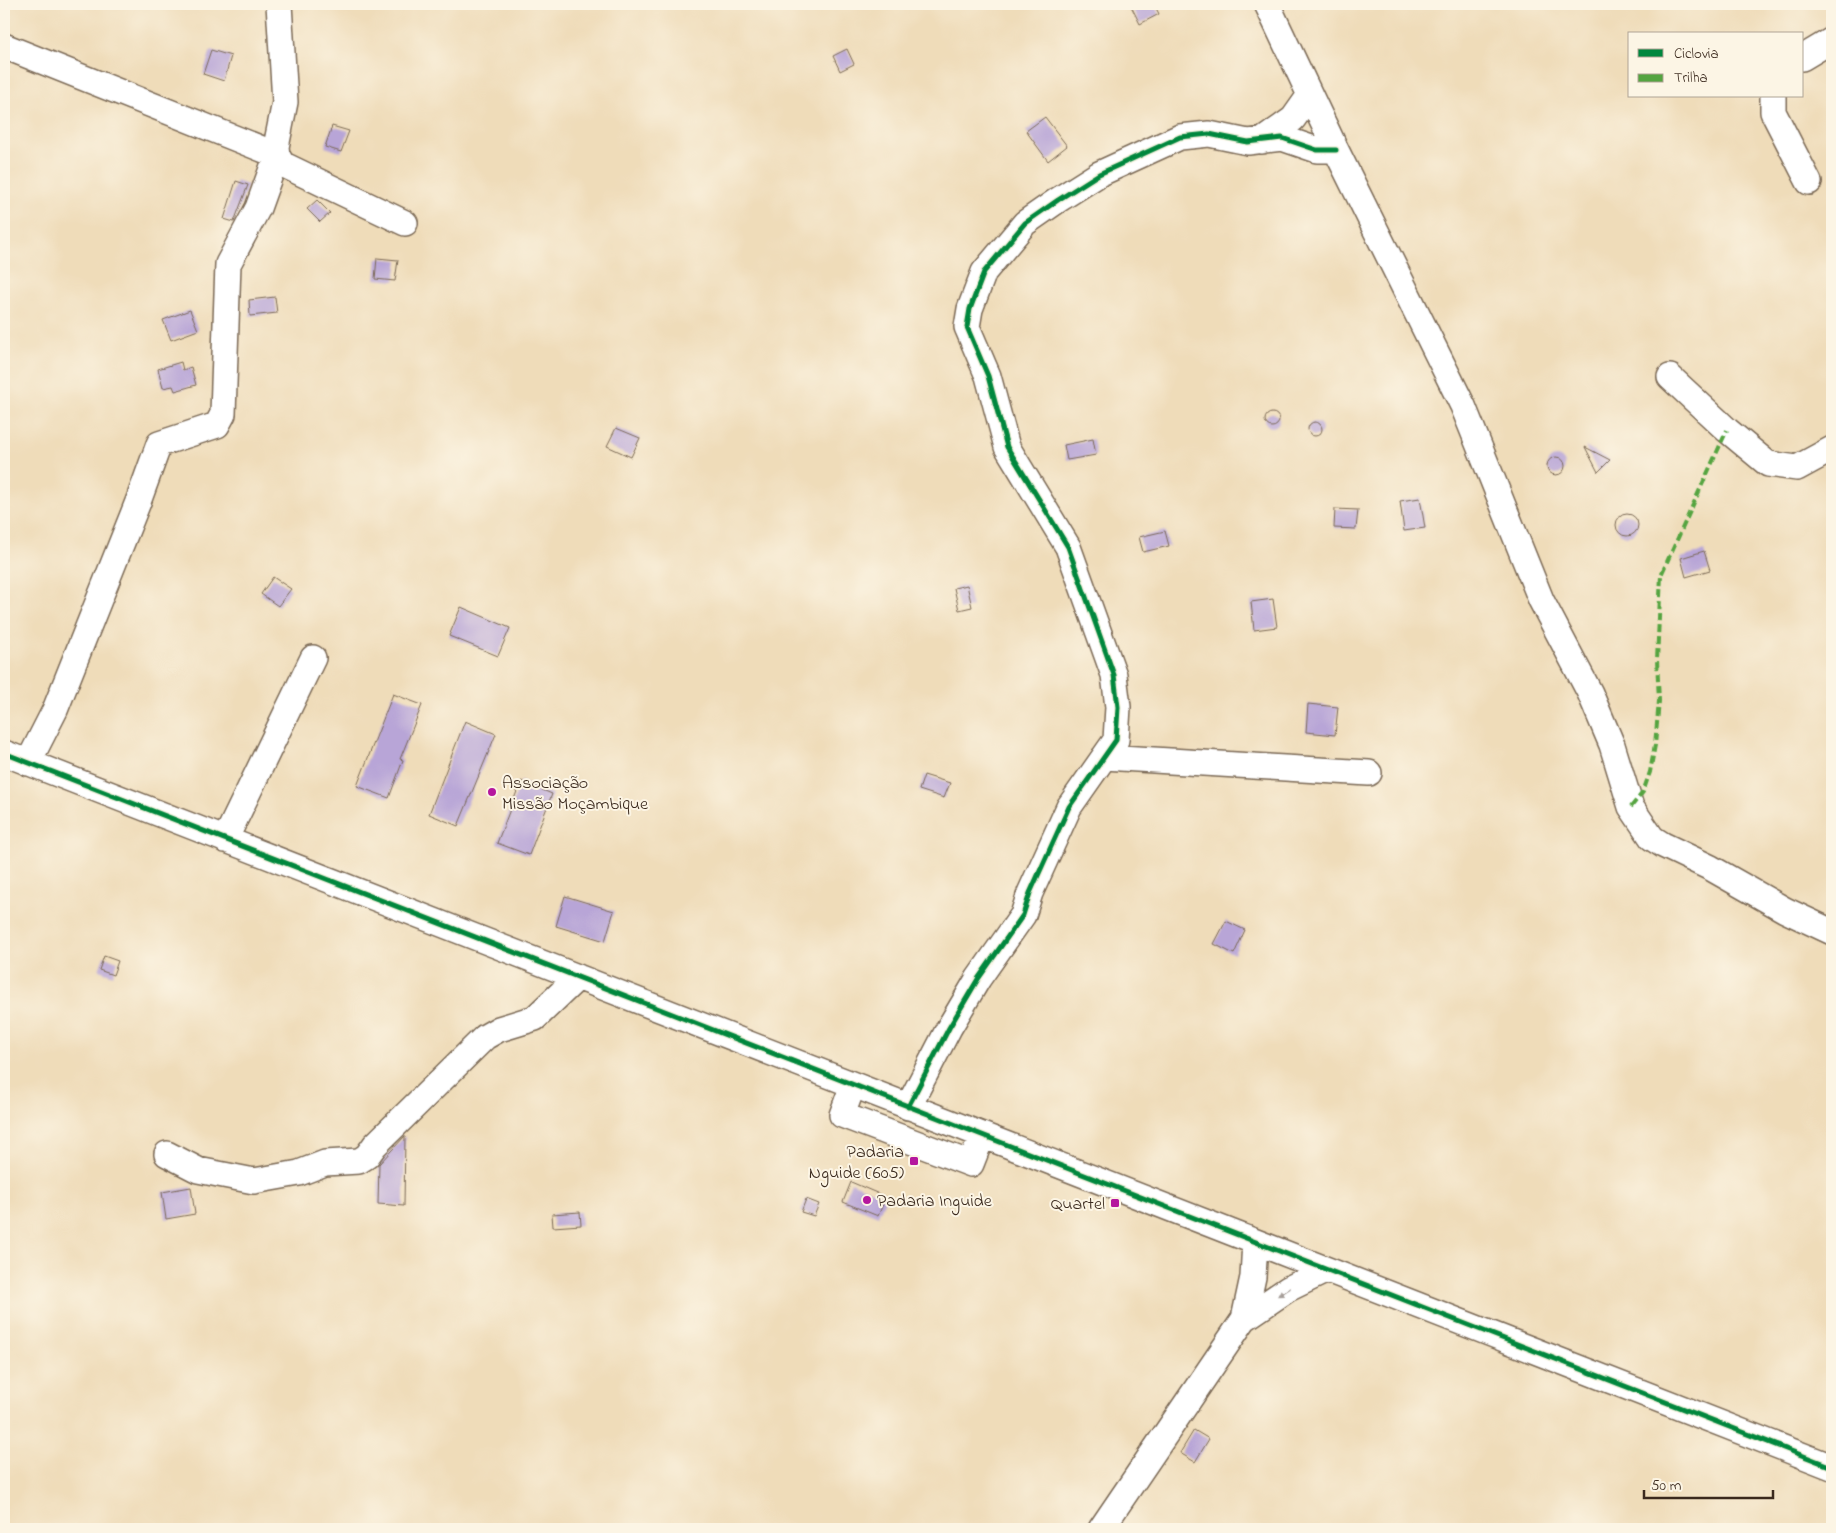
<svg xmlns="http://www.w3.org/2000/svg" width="1836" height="1533" viewBox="0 0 1836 1533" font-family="'Indie Flower',sans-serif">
	<rect width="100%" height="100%" fill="#fcf5e5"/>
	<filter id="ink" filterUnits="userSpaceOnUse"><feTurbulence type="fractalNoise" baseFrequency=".02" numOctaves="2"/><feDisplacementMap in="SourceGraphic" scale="10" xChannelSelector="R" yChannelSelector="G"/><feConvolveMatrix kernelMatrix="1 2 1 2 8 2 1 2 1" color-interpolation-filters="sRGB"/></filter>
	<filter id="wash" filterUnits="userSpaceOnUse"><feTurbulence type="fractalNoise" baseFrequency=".0096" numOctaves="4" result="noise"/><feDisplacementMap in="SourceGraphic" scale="20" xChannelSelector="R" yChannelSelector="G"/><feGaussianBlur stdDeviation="1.12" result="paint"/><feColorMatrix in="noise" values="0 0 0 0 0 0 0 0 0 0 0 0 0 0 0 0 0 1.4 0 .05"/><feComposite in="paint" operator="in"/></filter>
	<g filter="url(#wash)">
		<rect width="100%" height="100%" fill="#efdcb9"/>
		<g id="blocks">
			<!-- building -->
			<path fill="#b8a5d7" d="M1130,4h24l5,10 -19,10z
				M847,49l7,15 -14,7 -7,-15z
				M211,50l20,6 -7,25 -21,-7z
				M1045,117l22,29 -19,15 -22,-30z
				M332,126l17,5 -8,21 -16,-5z
				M236,181l12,4 -14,37 -10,-3z
				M317,200l13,13 -10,9 -13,-13z
				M377,258l21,2 -3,21 -20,-2z
				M275,297l2,16 -27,3 -1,-16z
				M190,310l8,20 -27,10 -8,-20z
				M181,362l2,8 8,-3 5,18 -21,6 -2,-5 -10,2 -5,-19z
				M1265 420a7 7 0 1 1 14 0a7 7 0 1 1-14 0Z
				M1308 429a7 7 0 1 1 14 0a7 7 0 1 1-14 0Z
				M616,428l24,10 -9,19 -24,-11z
				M1093,439l3,16 -29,5 -3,-15z
				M1585,447l25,13 -12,12z
				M1547 466a9 9 0 1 1 18 0a9 9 0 1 1-18 0Z
				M1420,498l5,30 -21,3 -4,-30z
				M1335,509l23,1 -2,19 -22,-1z
				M1616 525a11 11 0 1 1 22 0a11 11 0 1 1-22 0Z
				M1165,531l4,15 -26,6 -4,-15z
				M1704,551l6,19 -24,7 -5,-19z
				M273,577l18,12 -13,17 -17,-12z
				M967,585l5,22 -13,3 -5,-22z
				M1273,599l4,28 -23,3 -3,-28z
				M461,607l49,21 -12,28 -49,-20z
				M393,694l29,11 -22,54 3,1 -14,38 -32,-12z
				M1308,704l30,3 -3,28 -29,-3z
				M465,721l31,13 -38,92 -29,-12z
				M924,775l26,8 -6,15 -25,-8z
				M521,781l31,13 -23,61 -32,-12z
				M565,896l49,15 -9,30 -49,-15z
				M1226,921l19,9 -11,24 -20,-10z
				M104,956l14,5 -5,14 -14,-5z
				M405,1136l-1,70 -26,-2 1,-40z
				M851,1182l35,15 -8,19 -35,-14z
				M191,1187l4,27 -29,5 -4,-27z
				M806,1199l13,5 -5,12 -13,-4z
				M580,1212l1,13 -28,2 -1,-13z
				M1194,1430l15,9 -14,23 -15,-9z"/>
		</g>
	</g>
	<g filter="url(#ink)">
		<use href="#blocks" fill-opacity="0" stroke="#7a6854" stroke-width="1"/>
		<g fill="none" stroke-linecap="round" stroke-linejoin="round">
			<!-- minor casing -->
			<g stroke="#7a6854" stroke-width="28">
				<path id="minor" d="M279,4l6,98 -9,45 1,8 5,9 123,59
					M1267,4l69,146 127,256 78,194 49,93 22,52 19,62 21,31 11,7 48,23 74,42 47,22
					M4,46l273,109 -19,53 -30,56 -5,150 -6,11 -58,19 -21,58 -83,208 -27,53
					M1802,58l30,-18
					M1773,96v16l36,70
					M1262,141l31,-22 17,-24
					M1670,377l57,53 41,34 29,4 35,-19
					M4,753l1828,714
					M1104,757l265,16
					M225,840l88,-182
					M853,1085l-11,30 129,49 11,-28
					M908,1107l41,-79 29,-49 45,-64 7,-22 39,-86 47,-67 2,-33 -4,-32 -46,-128 -61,-100 -19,-71 -21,-49 3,-18 14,-37 41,-49 33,-23 41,-26 81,-37 29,-3 39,8 34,-4 35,12h19
					M167,1154l31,16 56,11 45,-8 26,-10 34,-2 8,-5 8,-11 110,-108 14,-8 36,-11 43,-41
					M1244,1319l9,-42 2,-35
					M1101,1529l143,-210 44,-30 39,-19"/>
			</g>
			<!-- minor -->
			<use href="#minor" stroke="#fff" stroke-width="25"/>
			<!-- quiet -->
			<path stroke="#54a441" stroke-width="4" stroke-dasharray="8 4" stroke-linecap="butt" d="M1631,807l12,-15 7,-20 5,-27 4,-44 -2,-41 4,-85 66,-145"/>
			<!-- cycleway casing -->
			<g stroke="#fcf5e5" stroke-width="8">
				<path id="cycleway" d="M4,753l1828,714
					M908,1107l41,-79 29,-49 45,-64 7,-22 39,-86 47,-67 2,-33 -4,-32 -46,-128 -61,-100 -19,-71 -21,-49 3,-18 14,-37 41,-49 33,-23 41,-26 81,-37 29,-3 39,8 34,-4 35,12h19"/>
			</g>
			<!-- cycleway -->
			<use href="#cycleway" stroke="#00873e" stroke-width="5"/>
		</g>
		<!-- one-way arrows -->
		<defs><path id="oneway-solid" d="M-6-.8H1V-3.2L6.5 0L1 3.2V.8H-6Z" transform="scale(1.25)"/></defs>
		<use fill="#a79f9a" href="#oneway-solid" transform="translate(1284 1292) rotate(148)"/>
	</g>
	<!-- markers -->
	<g fill="#b5179e" stroke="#fcf5e5" stroke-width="2">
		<circle cx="492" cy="792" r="5"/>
		<rect x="909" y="1156" width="10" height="10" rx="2.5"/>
		<circle cx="867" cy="1200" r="5"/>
		<rect x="1110" y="1198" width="10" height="10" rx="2.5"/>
	</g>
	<g text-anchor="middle" stroke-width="4" stroke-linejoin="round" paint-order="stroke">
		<!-- poi labels -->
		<g font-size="18" fill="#3b2a1e" stroke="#fcf5e5" text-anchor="start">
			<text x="502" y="788">Associação<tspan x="502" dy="21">Missão Moçambique</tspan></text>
			<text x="904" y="1157" text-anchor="end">Padaria<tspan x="904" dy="21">Nguide (605)</tspan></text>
			<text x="877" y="1206">Padaria Inguide</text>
			<text x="1105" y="1209" text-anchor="end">Quartel</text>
		</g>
	</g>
	<!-- margin -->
	<rect width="1836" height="1533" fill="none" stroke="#fcf5e5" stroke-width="20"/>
	<!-- legend -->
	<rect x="1628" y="32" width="175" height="65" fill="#fcf5e5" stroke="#afa495"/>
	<rect x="1638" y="49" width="25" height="8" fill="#00873e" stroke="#afa495"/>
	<text x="1674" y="58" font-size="15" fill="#3b2a1e">Ciclovia</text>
	<rect x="1638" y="74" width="25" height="8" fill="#54a441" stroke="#afa495"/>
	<text x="1674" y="82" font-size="15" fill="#3b2a1e">Trilha</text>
	<!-- scale -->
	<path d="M1644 1490v8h129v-8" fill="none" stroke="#3b2a1e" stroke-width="2.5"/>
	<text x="1651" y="1490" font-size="15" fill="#3b2a1e" stroke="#fcf5e5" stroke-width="4" paint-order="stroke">50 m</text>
</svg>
